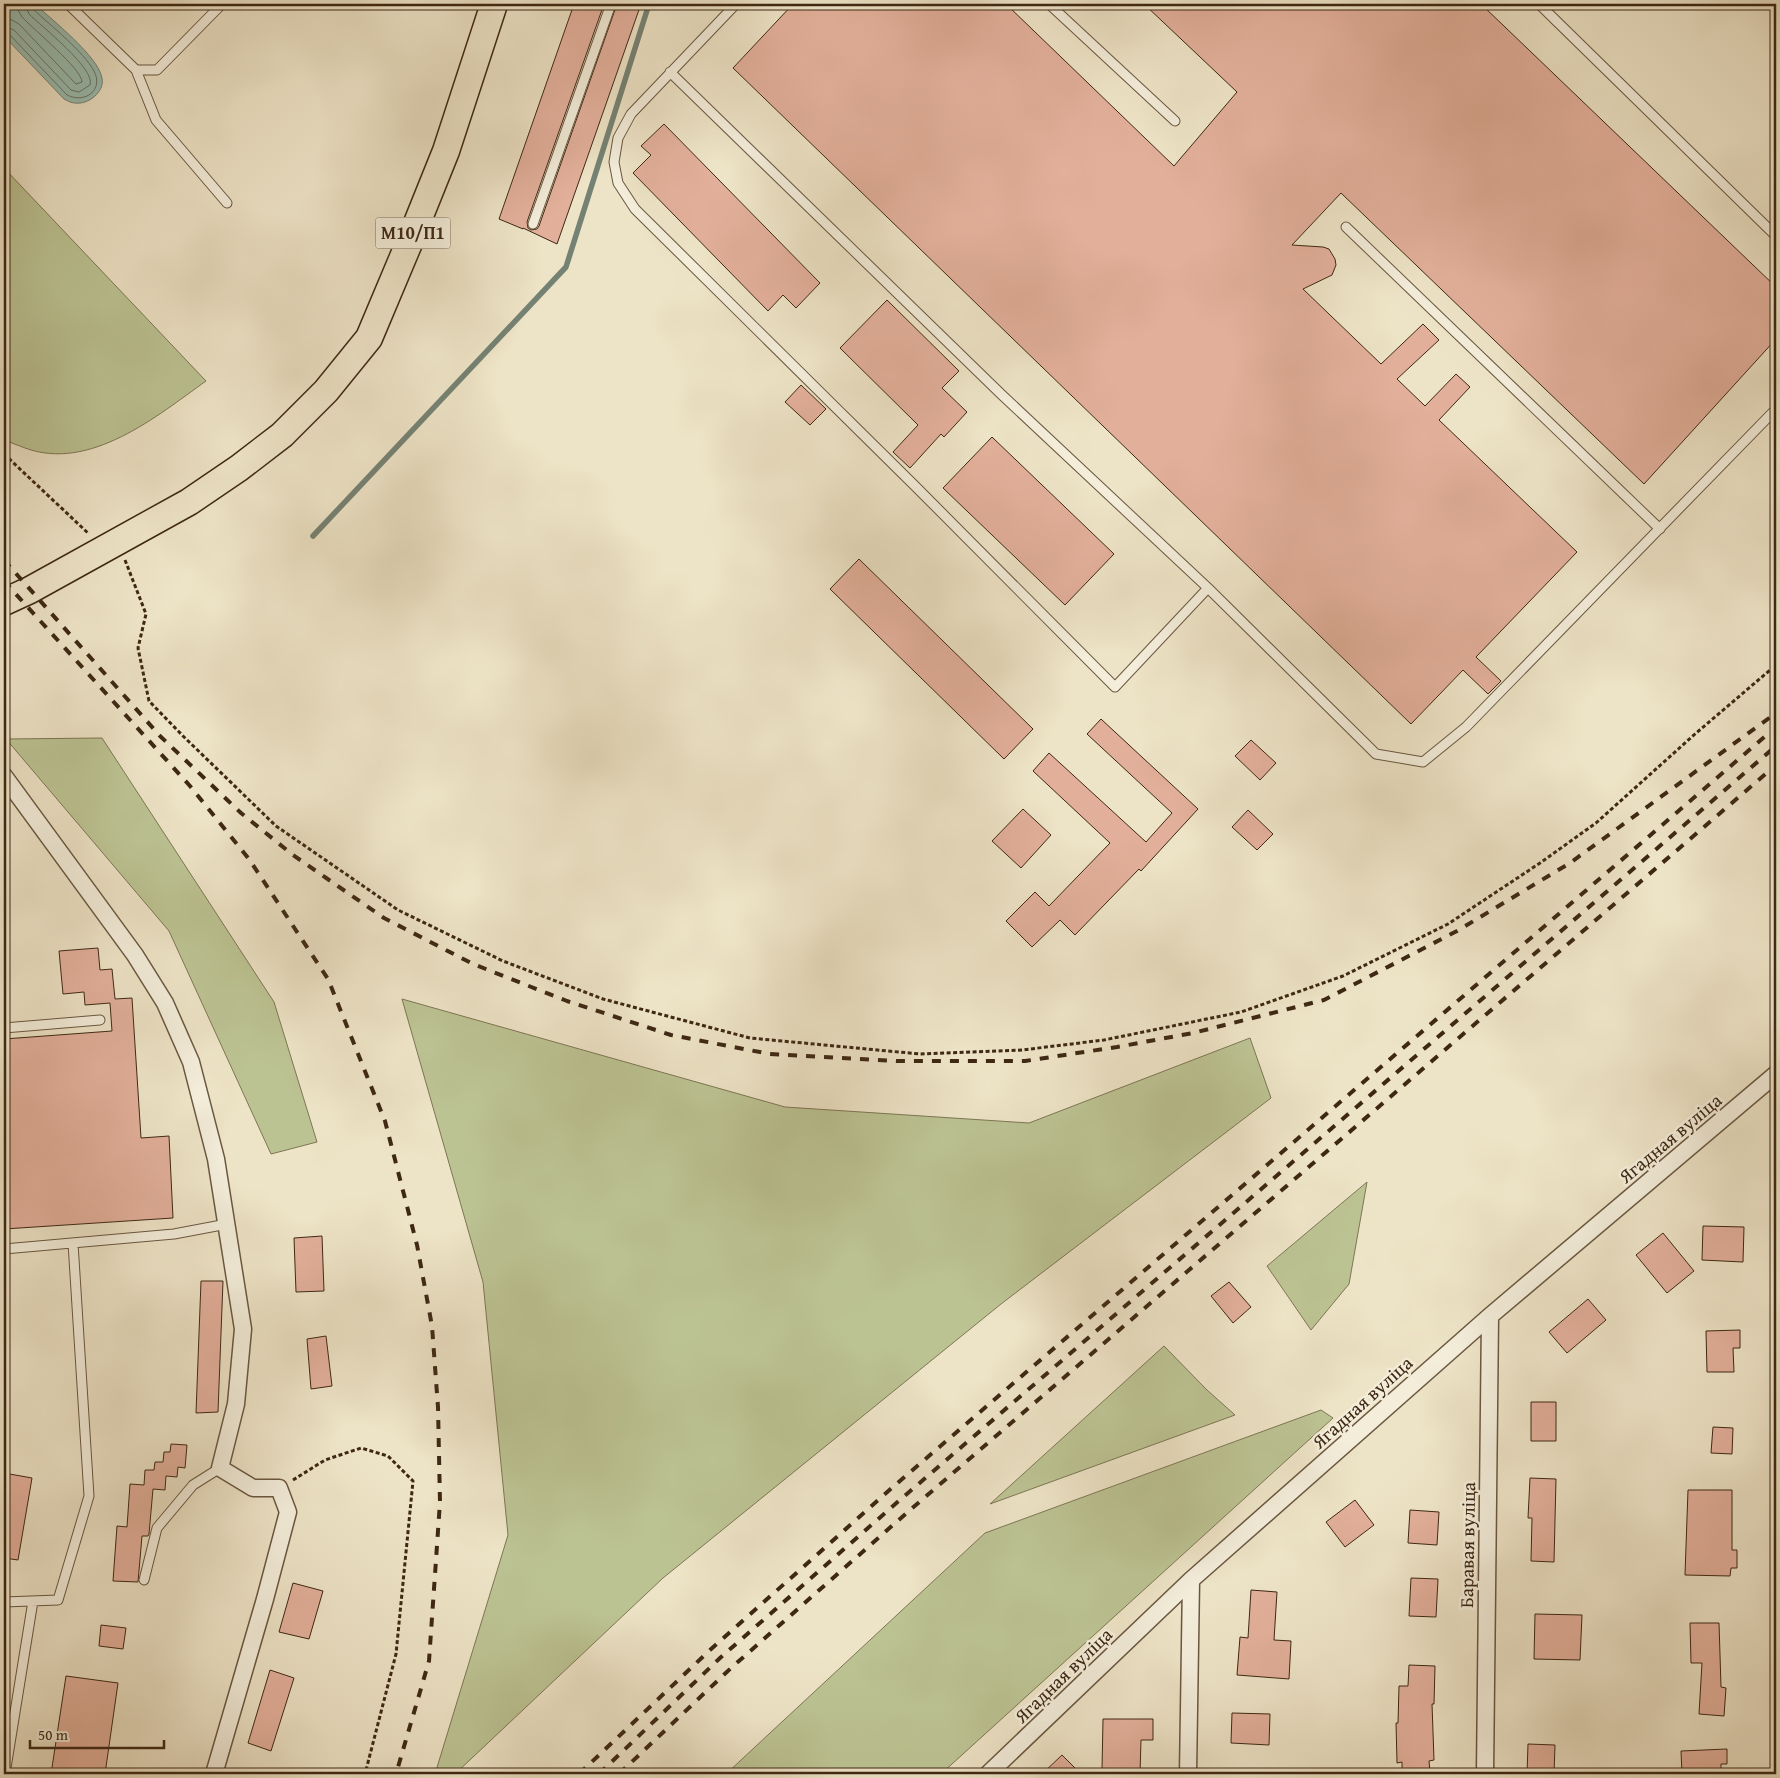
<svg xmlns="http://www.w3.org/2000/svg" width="1780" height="1778" viewBox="0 0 1780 1778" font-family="'Gentium Book Plus',serif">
	<rect width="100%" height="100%" fill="#ede3c6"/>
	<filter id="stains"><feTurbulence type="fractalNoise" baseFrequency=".004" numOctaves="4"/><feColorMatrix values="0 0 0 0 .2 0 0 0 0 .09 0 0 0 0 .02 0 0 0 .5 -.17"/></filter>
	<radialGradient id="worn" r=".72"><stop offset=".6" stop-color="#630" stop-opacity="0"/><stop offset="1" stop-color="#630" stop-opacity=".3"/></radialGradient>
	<!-- green -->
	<path fill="#bcc393" stroke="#7d7654" d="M4,168l202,213c-49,35 -116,91 -181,67 -7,-3 -15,-5 -21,-9z
		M102,738l172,264 43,140 -46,12 -102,-223 -163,-192z
		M402,999l383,108 244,16 221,-85 21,60 -270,206 -338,274 -208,196h-20l73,-239 -25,-253z
		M1367,1182l-18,102 -38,46 -44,-64z
		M1164,1346l43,44 28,25 -245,89z
		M1321,1410l12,8 -392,356h-215l259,-241z"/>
	<!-- water -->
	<path fill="#99beb3" stroke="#758273" d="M4,4h31c17,16 63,52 67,74 3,14 -14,27 -27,25 -4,0 -7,-2 -11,-4l-60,-63z"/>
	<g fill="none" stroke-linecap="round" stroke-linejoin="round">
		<!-- shore -->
		<path stroke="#6c7364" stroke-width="1" d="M4,19l8,1 7,4 57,60 6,-2c0,-13 -48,-52 -60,-65l-4,-7v-6
			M4,26l10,4 57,60 8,2 11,-7c6,-16 -49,-59 -61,-71l-4,-10
			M4,33l5,1 58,61c18,9 37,-5 27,-24 -10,-19 -44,-46 -61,-62l-1,-5"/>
		<!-- stream -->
		<path stroke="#758273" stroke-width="5.5" d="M313,536l253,-269 83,-263"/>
	</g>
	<!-- building -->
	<path fill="#e2af9a" stroke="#3e2814" d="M574,4h30l-77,218 1,6 3,2 6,-1 2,-3 78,-222h24l-84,240 -34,-16v1l-24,-10z
		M793,4h213l168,162 63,-74 -93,-88h337l295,283v52l-132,145 -303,-291 -49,52 31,2 6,2 6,10 1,6 -4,10 -29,14 78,75 42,-40 16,16 -42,39 28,27 31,-32 14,13 -31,33 138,132 -101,105 25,24 -13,13 -25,-24 -52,54 -678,-656z
		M664,124l156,159 -24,25 -13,-13 -15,16 -135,-138 18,-18 -10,-9z
		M887,300l72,71 -17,17 25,24 -23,25 -3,-3 -31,34 -17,-16 25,-27 -78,-77z
		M801,385l25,24 -16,16 -25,-23z
		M992,437l122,117 -49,51 -122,-117z
		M859,559l174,170 -29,30 -174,-170z
		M1101,719l97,90 -57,62 -2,-2 -64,66 -15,-15 -28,27 -26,-26 29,-29 14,14 61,-63 -77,-72 16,-18 97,89 26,-29 -85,-79z
		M1251,740l25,23 -16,17 -25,-24z
		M1023,809l28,26 -30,33 -29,-27z
		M1248,810l25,24 -16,16 -25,-23z
		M98,948l2,22 12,-1 3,30 17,-1 9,140 28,-2 4,82 -169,11v-190l108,-8 -2,-28 -25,2 -1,-13 -21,2 -4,-43z
		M1703,1226l41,1 -1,35 -41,-2z
		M1663,1233l31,38 -27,22 -31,-38z
		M322,1236l2,55 -28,1 -2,-54z
		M201,1281h22l-5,131 -22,1z
		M1229,1282l22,25 -18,16 -22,-27z
		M1588,1299l18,21 -39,33 -18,-21z
		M1740,1330v18h-7l1,24h-27l-1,-41z
		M326,1336l6,50 -21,3 -4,-50z
		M1531,1402h25v39h-25z
		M1713,1427l20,1 -1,26 -21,-1z
		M171,1444l16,1 -2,23 -7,-1 -1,10 -11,-1 -1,14 -12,-1 -4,45 -1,2h-6l-4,46 -25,-1 4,-55 10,1 3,-43 14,1 1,-15h9l1,-8h8l1,-10h6z
		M4,1473l28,5 -14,82 -14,-2z
		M1530,1478l26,1 -2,83 -23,-1 1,-43h-4z
		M1688,1490h44v60h5v18h-6l-1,8 -45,-1z
		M1355,1500l19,25 -29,22 -19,-25z
		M1410,1510l29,2 -2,33 -29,-2z
		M1411,1578l27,1 -2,38 -27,-1z
		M293,1583l30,8 -14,48 -30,-7z
		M1251,1590l26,2 -3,48 17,1 -2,38 -52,-4 3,-38 8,1z
		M1535,1614l47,1 -2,45 -46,-1z
		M1690,1623h29l2,64 5,1 -2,28 -25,-2 3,-51h-11z
		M101,1625l25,3 -3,21 -24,-3z
		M1409,1665l26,1 -1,38h-2l2,56 -5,1 1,11 -28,1v-11l-5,1 -1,-40h2l1,-37h9z
		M270,1670l24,8 -23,73 -23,-8z
		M66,1676l52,7 -13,91h-54z
		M1232,1713l38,1 -1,31 -38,-2z
		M1103,1719h50v21h-12l-1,34h-17v-5h-21z
		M1528,1744l27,1 -1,29h-27z
		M1727,1749v15h-6v10h-39l-1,-23z
		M1062,1755l19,19h-39z"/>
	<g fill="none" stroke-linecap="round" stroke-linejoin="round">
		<!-- service casing -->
		<g stroke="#6a5740" stroke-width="11">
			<path id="service" d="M68,4l68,66 20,50 71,83
				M736,4l-105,110 -13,24 -4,24 4,21 17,26 281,278 199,200 93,-99
				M1049,4l126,117
				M1539,4l237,232
				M136,70h21l65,-66
				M670,72l332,323 206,193 168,166 47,8 43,-35 310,-318
				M533,224l78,-220
				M1346,227l314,302
				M4,1028l96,-8
				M4,1249l170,-15 53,-10
				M144,1580l13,-52 36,-43 27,-17
				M4,1602l54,-2 31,-104 -16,-253
				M5,1774l28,-173"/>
		</g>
		<!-- minor casing -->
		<g stroke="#6a5740" stroke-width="19">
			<path id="minor" d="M4,776l131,179 30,48 26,59 25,97 27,170 -7,75 -16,64 33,20h26l9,24 -23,87 -51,175
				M988,1774l203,-194 299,-264 286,-242
				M1188,1774l3,-194
				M1485,1774l5,-458"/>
		</g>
		<!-- primary casing -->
		<g stroke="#3e2814" stroke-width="29">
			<path id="primary" d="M4,602l26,-12 159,-88 50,-34 43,-33 44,-44 43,-53 40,-95 37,-92 48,-147"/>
		</g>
		<!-- path -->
		<path stroke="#3e2814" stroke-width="3" stroke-dasharray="4 2.5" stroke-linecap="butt" d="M4,454l85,80
			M125,560l21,54 -8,34 11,53 34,35 93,90 122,84 105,51 100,38 147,39 170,16 102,-4 82,-10 137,-28 102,-36 105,-52 92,-61 56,-40 99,-89 81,-69
			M293,1480l32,-20 36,-12 27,8 25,25 -17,173 -31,120"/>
		<!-- service -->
		<use href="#service" stroke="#f3edda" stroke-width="9"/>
		<!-- minor -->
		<use href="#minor" stroke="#f3edda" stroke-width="16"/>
		<!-- primary -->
		<use href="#primary" stroke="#ede3c6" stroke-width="26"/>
		<!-- rail -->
		<path stroke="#3e2814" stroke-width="4" stroke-dasharray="9 9" stroke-linecap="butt" d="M4,560l156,176 81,77 52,42 91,63 89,46 94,37 104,34 99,19 128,7h127l92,-14 76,-14 131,-33 133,-69 113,-68 206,-150
			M4,581l186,205 59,73 79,120 57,142 32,124 15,81 6,81 2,95 -11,159 -33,113
			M579,1774l131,-124 184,-164 882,-759
			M599,1774l121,-116 181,-159 875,-753
			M619,1774l112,-106 179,-158 866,-745"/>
	</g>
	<g text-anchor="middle" stroke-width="5" stroke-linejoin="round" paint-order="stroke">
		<!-- shield labels -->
		<rect fill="#f3edda" stroke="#74634f" stroke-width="1" x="375.5" y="217.5" width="75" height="31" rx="4"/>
		<g font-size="18" font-weight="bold" fill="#3e2814">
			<text x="413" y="239">М10/П1</text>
		</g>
		<!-- street labels -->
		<g font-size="19" fill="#3e2814" stroke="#f3edda">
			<text transform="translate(1670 1138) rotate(-40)" y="7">Ягадная вуліца</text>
			<text transform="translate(1362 1402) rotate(-42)" y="7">Ягадная вуліца</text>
			<text transform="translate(1467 1545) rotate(-89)" y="7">Баравая вуліца</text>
			<text transform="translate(1063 1675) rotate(-44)" y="7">Ягадная вуліца</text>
		</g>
	</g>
	<!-- margin -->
	<rect width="1780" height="1778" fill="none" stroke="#ede3c6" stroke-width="20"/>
	<rect x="5" y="5" width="1770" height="1768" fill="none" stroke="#3e2814" stroke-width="2.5"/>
	<rect x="10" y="10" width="1760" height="1758" fill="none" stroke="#3e2814"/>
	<!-- scale -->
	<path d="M30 1740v8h134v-8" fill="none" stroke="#3e2814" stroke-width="2.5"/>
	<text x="38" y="1740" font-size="15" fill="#3e2814" stroke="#f3edda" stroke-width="4" paint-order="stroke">50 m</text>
	<rect width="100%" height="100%" filter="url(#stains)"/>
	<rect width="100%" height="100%" fill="url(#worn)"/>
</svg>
